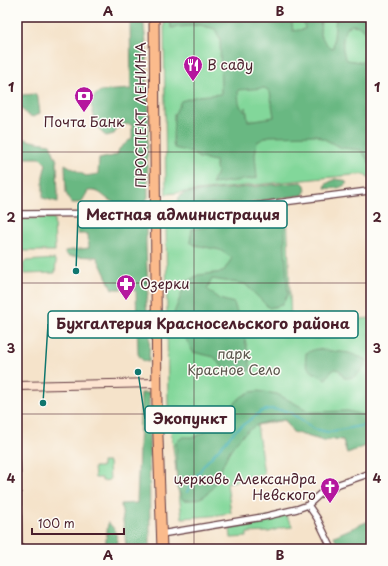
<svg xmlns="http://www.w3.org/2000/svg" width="388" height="566" viewBox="0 0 388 566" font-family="'Playpen Sans',sans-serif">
	<rect width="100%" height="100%" fill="#fdfcf7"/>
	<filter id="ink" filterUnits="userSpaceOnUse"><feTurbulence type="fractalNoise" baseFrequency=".025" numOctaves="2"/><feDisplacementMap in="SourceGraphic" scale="8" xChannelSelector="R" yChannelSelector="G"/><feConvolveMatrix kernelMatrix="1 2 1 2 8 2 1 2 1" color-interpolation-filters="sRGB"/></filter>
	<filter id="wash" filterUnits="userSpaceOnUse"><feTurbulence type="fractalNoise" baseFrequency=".012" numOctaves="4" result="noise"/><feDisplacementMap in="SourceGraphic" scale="16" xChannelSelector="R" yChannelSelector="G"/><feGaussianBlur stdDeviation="0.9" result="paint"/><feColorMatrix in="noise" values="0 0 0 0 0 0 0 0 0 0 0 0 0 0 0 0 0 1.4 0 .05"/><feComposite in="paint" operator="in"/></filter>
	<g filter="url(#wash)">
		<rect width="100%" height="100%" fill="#f5e3ca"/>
		<!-- green -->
		<path fill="#82d79a" stroke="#667b62" d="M164,17h207v163l-8,-6 -197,20z
			M287,210l4,116 80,-8v126l-24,9 -4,-13 -8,-1 -11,2 -31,-9 -8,-12 -28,5 7,49 -37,9 4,30 -20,3 -29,2 -14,-111 -2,-185z
			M54,218l1,33h-38v-32z
			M54,259l2,3 -1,11 -31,1 -1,-10 3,-3z
			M102,462h7l1,18 -8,1v-3h-7l-1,-11h8z
			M285,514l8,13 -12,1 -12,4 -22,1v4l-16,1 -1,-10 2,-3z"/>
		<!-- forest -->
		<path fill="#69b882" stroke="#5a6c56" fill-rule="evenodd" d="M130,17h13l3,27 1,50 2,17 -2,33 1,53 -3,5 -4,2c-7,-1 -23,1 -28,-2 -10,-4 -12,-13 -25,-11l-7,12h-10l-5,-10 -1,-29 21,12 12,-2 1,-15 18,-4 2,-6 13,-11v-13c-10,-2 -13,0 -18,9l-8,2c-12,-8 -12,-23 -16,-36l10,-9 31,-2z
			M170,17h121l2,14 12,-2 -2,-12h18l-1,18 9,12 4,1 3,-31h30l5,8v15l-12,-14 -7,-1 -6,3c-4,9 -5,25 1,32l13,2 5,-2v-6l2,-7 4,-3v121l-10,-15 -19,-2 -26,-13 -47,1 -12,6 -2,13 2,23 -45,6 5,-12 -2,-11 -16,-3 -8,-6 -17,-4 -1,-6 1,-27 7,-14 17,-5 23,-2 -1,-55 -5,-10 -15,-4 -29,3zM265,88l5,4 4,25 -26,4 -2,-14v5c-9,-6 -7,-12 -8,-22z
			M35,94l3,5 2,14 -7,4 -6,-2 -4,-5 -6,-2v-8l5,-5z
			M17,137h3l11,4 19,3 7,17 1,41 -15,-4v-22l3,-12 -6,-6h-23z
			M335,179l8,1 4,3c-6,6 -14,6 -22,5l1,-4z
			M302,182l3,3 1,5 -3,5 -59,8 -62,2 -4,-3 1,-5 5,-4z
			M77,219c23,3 49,-3 69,6v23l2,44 -2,13 4,21 -1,36c-6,0 -8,-3 -11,-8l-2,-63 -3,-2h-21l-15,-32 -29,-1 -3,-3v-2l24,-3 -1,-14h-10c-2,-5 -2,-9 -1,-15z
			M285,219v28l3,47 -6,11 -13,3 -24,-24 -33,-5 -5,10 12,10 15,4c7,22 14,44 17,67l-15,3 -11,-3 -11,-13 -21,-5 -13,-24 -6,-15 12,-31 12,-7 25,-3 9,-14 -12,-8 -25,-5 -5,-3 2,-13 69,-9z
			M316,349l33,4 18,7c-6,11 -9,19 -23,18l-5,-8 -4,-1 -4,3 -5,7c-7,-3 -18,-8 -20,-16 -1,-3 0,-7 0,-10z
			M258,391l19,3 34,18 37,-1 23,6v27l-24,9 -4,-13 -8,-1 -11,2 -31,-9 -8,-12c-8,1 -22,1 -30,6 -9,5 -18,14 -24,23 -15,23 -13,54 -48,51l-6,-12 -1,-46 7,-5h12l11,-6 35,-34 9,-5z
			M141,393h8l1,156 -24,-4 -5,-41 16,-1z
			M371,520v29h-32l-5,-13z
			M108,522l7,8 4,19h-14z"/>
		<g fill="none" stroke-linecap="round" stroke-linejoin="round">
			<!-- stream -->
			<path stroke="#3fb0b6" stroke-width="2" d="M187,492l4,-8 13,-19 32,-35 26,-19 8,-2 18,2 26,18 14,3 43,-8"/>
		</g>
	</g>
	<g filter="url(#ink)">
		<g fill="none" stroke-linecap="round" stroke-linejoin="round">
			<!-- street casing -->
			<g stroke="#643c43" stroke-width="8">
				<path id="street" d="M17,214l139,-1 81,-5 131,-17 3,1
					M17,462l2,87
					M308,505l9,13 15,31
					M161,534l102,-17 34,-8 11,-4 12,-11 19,-10 32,-11"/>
			</g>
			<!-- secondary casing -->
			<g stroke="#643c43" stroke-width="10">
				<path id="secondary" d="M17,386l140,-3"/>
			</g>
			<!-- primary casing -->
			<g stroke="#643c43" stroke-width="11">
				<path id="primary" d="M154,17l3,392 5,140"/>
			</g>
			<!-- street -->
			<use href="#street" stroke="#fff" stroke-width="5.5"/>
			<!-- secondary -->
			<use href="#secondary" stroke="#fde4d1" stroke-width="8"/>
			<!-- primary -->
			<use href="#primary" stroke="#fbbb8c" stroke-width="9"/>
		</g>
	</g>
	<!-- grid -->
	<path fill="none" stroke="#4a1f2b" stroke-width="1" stroke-opacity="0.55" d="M194,17v532M17,152h354M17,283h354M17,414h354"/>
	<!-- icons -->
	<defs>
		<g id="restaurant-pin" transform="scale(1)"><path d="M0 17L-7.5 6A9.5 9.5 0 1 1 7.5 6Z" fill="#b5179e" stroke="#fdfcf7"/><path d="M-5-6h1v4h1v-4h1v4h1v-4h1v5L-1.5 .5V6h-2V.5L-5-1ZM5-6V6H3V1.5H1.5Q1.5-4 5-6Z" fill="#fff"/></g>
		<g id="bank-pin" transform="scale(1)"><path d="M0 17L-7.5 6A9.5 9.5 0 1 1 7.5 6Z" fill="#b5179e" stroke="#fdfcf7"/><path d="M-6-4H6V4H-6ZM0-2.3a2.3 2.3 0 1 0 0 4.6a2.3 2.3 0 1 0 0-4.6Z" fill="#fff"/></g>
		<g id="pharmacy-pin" transform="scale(1)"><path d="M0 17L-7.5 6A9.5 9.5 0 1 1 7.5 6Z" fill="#b5179e" stroke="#fdfcf7"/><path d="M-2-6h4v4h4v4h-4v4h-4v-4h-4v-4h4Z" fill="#fff"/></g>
		<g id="church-pin" transform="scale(1)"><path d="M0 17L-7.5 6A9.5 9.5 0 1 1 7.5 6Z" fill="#b5179e" stroke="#fdfcf7"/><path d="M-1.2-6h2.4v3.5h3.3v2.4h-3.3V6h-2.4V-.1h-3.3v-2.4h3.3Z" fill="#fff"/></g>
	</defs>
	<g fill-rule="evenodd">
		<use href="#restaurant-pin" x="193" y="65"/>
		<use href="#bank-pin" x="84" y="96"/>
		<use href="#pharmacy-pin" x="126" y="284"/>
		<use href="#church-pin" x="330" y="487"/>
	</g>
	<g text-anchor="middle" stroke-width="3" stroke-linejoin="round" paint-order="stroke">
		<!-- poi labels -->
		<g font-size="14" fill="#4a1f2b" stroke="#fdfcf7" text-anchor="start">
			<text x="207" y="70">В саду</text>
			<text x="84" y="127" text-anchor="middle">Почта Банк</text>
			<text x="140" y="289">Озерки</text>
			<text x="316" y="484" text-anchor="end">церковь Александра<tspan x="316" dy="16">Невского</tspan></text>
		</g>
		<!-- street labels -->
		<g font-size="14" fill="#4a1f2b" stroke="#fdfcf7">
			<text transform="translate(141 115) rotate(-90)" y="5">ПРОСПЕКТ ЛЕНИНА</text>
		</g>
		<!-- park labels -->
		<g font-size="14" fill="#5b564c" stroke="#fdfcf7">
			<text x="234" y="359">парк<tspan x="234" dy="16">Красное Село</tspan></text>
		</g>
	</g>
	<!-- callouts -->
	<path fill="none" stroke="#0f766e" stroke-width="1.5" d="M76 271L78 215M43 403L48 324M138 372L145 419"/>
	<g fill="#0f766e" stroke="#fdfcf7" stroke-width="1.5">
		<circle cx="76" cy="271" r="4"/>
		<circle cx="43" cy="403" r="4"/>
		<circle cx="138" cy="372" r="4"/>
	</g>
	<g fill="#fdfcf7" stroke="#0f766e" stroke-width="1.5">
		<rect x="78" y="201" width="209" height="27" rx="4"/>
		<rect x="48" y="311" width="310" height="27" rx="4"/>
		<rect x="145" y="406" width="90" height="27" rx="4"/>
	</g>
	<g font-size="15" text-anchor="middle" font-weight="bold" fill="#4a1f2b">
		<text x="183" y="220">Местная администрация</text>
		<text x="203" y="329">Бухгалтерия Красносельского района</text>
		<text x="190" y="424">Экопункт</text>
	</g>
	<!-- margin -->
	<rect width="388" height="566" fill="none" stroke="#fdfcf7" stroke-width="44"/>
	<!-- scale -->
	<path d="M32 528v6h92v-6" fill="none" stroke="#4a1f2b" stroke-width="2"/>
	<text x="38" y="528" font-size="12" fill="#4a1f2b" stroke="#fdfcf7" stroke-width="3" paint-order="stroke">100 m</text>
	<rect x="22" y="22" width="344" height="522" fill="none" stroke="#4a1f2b" stroke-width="1.5"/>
	<g font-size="13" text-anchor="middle" font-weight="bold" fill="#4a1f2b">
		<text x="108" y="16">A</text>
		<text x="280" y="16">B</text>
		<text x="11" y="92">1</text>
		<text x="377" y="92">1</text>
		<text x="11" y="222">2</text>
		<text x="377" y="222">2</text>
		<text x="11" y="353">3</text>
		<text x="377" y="353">3</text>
		<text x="11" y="483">4</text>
		<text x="377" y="483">4</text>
		<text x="108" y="560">A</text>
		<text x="280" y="560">B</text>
	</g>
</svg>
